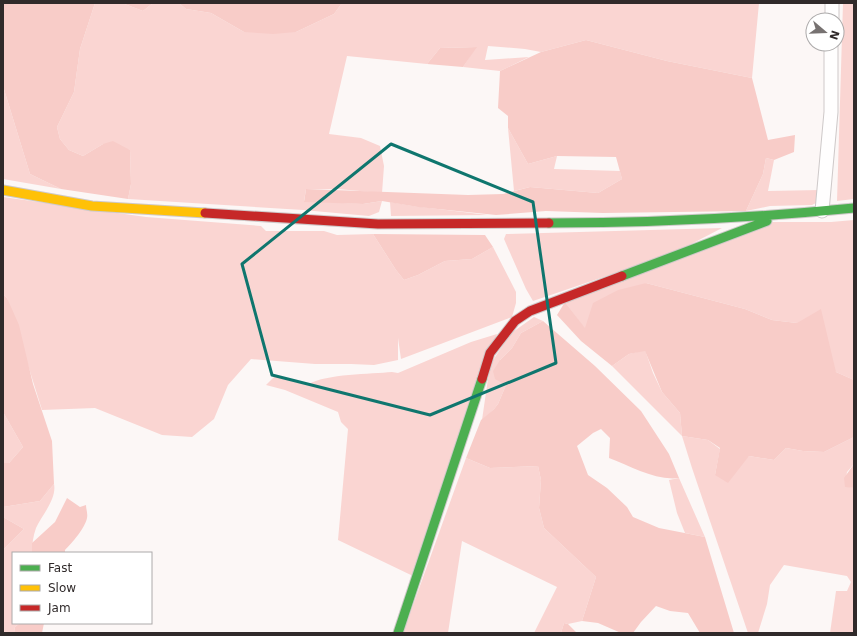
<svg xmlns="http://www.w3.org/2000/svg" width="857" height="636" viewBox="0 0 857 636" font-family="'DejaVu Sans',sans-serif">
	<rect width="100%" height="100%" fill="#fcf7f6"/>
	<!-- green -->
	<path fill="#fad5d2" d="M95,3h27l21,8 10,-8h26l7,6 25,4 33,19h52l38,-18 8,-11h417l-7,75 -85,-17 -81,-21 -45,12 -16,-3 -37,-3 -3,14 44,-3 -29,14 -37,-4 13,-20 -36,1 -13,16 -80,-8 -18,78 32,4 19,8 4,20 -2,27 -44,-4h-32l-2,12 59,3 19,-3 -3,11 -10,4 -66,-6 -175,-11 3,-15 -1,-34 -27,-6 -20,12 -14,-6 -9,-11 -3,-12 17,-35 6,-43z
		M843,3h11v196l-17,2z
		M3,86l27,88 31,15 -58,-10z
		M508,128l20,36 29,-8 -3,13 66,2 2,8 -24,14 -68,-6 -16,4z
		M766,158l8,2 -6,31 52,-1 -2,12 -6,3 -42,1 -24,5 17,-37z
		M3,197l143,20 115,9 5,5h58l13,4 36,-1 23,36 8,10 14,-5 27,-14 27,-2 21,-12 23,45v11l-4,14 -111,42 -3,-21v22l-24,5 -23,-1h-36l-64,-5 -23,26 -14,34 -22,18 -30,-2 -67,-27 -53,2 -35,-112 -4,-4z
		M390,202l23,4 75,9 -97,1z
		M854,220v160l-18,-8 -39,-49 -25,-3 -27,-11 -99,-26 -61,46 -20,-27 208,-80h58z
		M722,228l-48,25 -141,48 -7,-12 -22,-50 2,-5z
		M534,317l9,4 -22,12 -9,15 -12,12 6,25 -8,19 -4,5 -12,11 8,-55 20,-31z
		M497,334l-84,242 -75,-36 10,-111 -7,-7 -3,-10 -53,-22 -19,-5 8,-8h9l26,7c17,-10 62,-10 83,-12l6,1 73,-31z
		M645,350l8,23 9,19 18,21 2,23 26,4 12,9 -5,26 34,-19 25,4 12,-12 17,3 21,1 30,-15v27l-7,8 -2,14 9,2v145h-24l6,-42h11l4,-9 -4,-6 -63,-11 -14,20 -3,19 -9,29h-10l-56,-165 -10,-32 -70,-70 17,-12z
		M3,412l20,35 -14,16h-6z
		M466,458l24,10 48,-2 3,14 -2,28 5,20 52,49 -14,44 -14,3 -4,-1 -3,10h-27l23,-46 -95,-46 -14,92h-45z
		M679,478l26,59 -20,-4 -8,-20 -8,-33z
		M54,484c3,15 -12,31 -18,44 -3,8 -4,17 -4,25h-19v70h7l-5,4 -1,6h-11v-83l21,-21 -21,-12v-10l37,-6z"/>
	<!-- forest -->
	<path fill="#f8ccc8" d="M3,3h92l-15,46 -6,43 -17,35 3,12 9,11 14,6 20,-12 10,-3 17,9 1,34 -3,15 -67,-10 -31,-15 -27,-88z
		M122,3h31l-10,8z
		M179,3h163l-8,11 -38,18 -23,2 -29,-2 -33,-19 -25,-4z
		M586,40l81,21 85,17 16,62 27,-5 -1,17 -20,8 -8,-2 -3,16 -17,37 -143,2 -57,-2 -50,4 -78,-8 -36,-6 -19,3 -59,-2 2,-13 162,6 35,-1 27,-7 68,6 24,-14 -6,-22 -59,-1 -29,8 -20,-36v-12l-10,-8 2,-37 41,-19z
		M477,47l-14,20 -36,-3 13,-16z
		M373,234l112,1 8,12 -21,12 -27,2 -27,14 -14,5 -8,-10z
		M646,283l99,26 27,11 25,3 24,-14 15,63 18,8v57l-30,15 -21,-1 -17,-3 -12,12 -25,-4 -21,27 -13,-8 5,-27 -12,-8 -26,-4 -2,-23 -18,-21 -17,-41 -16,3 -17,12 -31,-25 -24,-26 8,-13 20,26 8,-25 25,-13z
		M3,294l4,4 12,27 14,59 19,57 2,43 -14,17 -37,6v2v-46h6l14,-16 -20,-35z
		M543,321l52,45 46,45 28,43 10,24c-24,3 -48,-12 -70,-20l1,-20 -9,-9 -8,4 -16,13 11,29 19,13 20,19 6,10 26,11 46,9 29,96h-34l-12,-20 -18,-2 -14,-5 -15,16 -8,11h-12l-23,-10 -16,-2 14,-44 -52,-49 -5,-20 2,-28 -3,-14 -48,2 -24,-10 15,-38 13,-11 4,-5 8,-19 -11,-6 -2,-8 7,-11 12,-12 9,-15z
		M854,464v24l-9,-1 -1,-9z
		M67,498l13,9 6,-2c0,4 2,9 1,13 -2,10 -15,25 -22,32v3h-33v-10l23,-21z
		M3,517l21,12 -21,21z
		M20,623h24l-2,10h-28l1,-6z
		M564,623l4,1 9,9h-16z"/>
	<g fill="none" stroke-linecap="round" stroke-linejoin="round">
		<!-- street casing -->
		<g stroke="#cec9c9" stroke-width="15">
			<path id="street" d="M832,3v17
				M822,211l9,-99v-68"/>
		</g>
		<!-- fast casing -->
		<g stroke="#cec9c9" stroke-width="11">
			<path id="fast" d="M549,223c102,0 204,-5 305,-15
				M622,276l145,-55
				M398,633l84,-254"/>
		</g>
		<!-- slow casing -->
		<g stroke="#cec9c9" stroke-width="11">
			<path id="slow" d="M3,190l89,16 113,7"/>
		</g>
		<!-- jam casing -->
		<g stroke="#cec9c9" stroke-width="11">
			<path id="jam" d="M205,213l173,11 171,-1
				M482,379l8,-26 25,-32 15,-10 92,-35"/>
		</g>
		<!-- street -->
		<use href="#street" stroke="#fffefe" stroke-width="13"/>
		<!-- fast -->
		<use href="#fast" stroke="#4caf50" stroke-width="9"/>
		<!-- slow -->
		<use href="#slow" stroke="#ffc107" stroke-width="9"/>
		<!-- jam -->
		<use href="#jam" stroke="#c62828" stroke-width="9"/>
	</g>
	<!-- marked area -->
	<path fill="none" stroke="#0f766e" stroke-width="3" stroke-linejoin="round" d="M391,144l142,58 23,161 -126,52 -158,-40 -30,-111z"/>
	<!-- border -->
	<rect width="857" height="636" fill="none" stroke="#302a2a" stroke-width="8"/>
	<!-- legend -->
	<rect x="12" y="552" width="140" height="72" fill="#ffffff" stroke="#acaaaa"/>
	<rect x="20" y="565" width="20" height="6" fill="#4caf50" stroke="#acaaaa"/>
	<text x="48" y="572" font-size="12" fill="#302a2a">Fast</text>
	<rect x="20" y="585" width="20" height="6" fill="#ffc107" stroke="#acaaaa"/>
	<text x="48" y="592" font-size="12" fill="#302a2a">Slow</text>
	<rect x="20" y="605" width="20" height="6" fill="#c62828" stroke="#acaaaa"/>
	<text x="48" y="612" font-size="12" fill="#302a2a">Jam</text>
	<!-- north arrow -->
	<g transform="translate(825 32) rotate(109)"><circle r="19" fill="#ffffff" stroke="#acaaaa"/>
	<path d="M0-3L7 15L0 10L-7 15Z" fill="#777271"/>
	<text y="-6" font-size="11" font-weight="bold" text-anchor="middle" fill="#302a2a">N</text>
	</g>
</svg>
